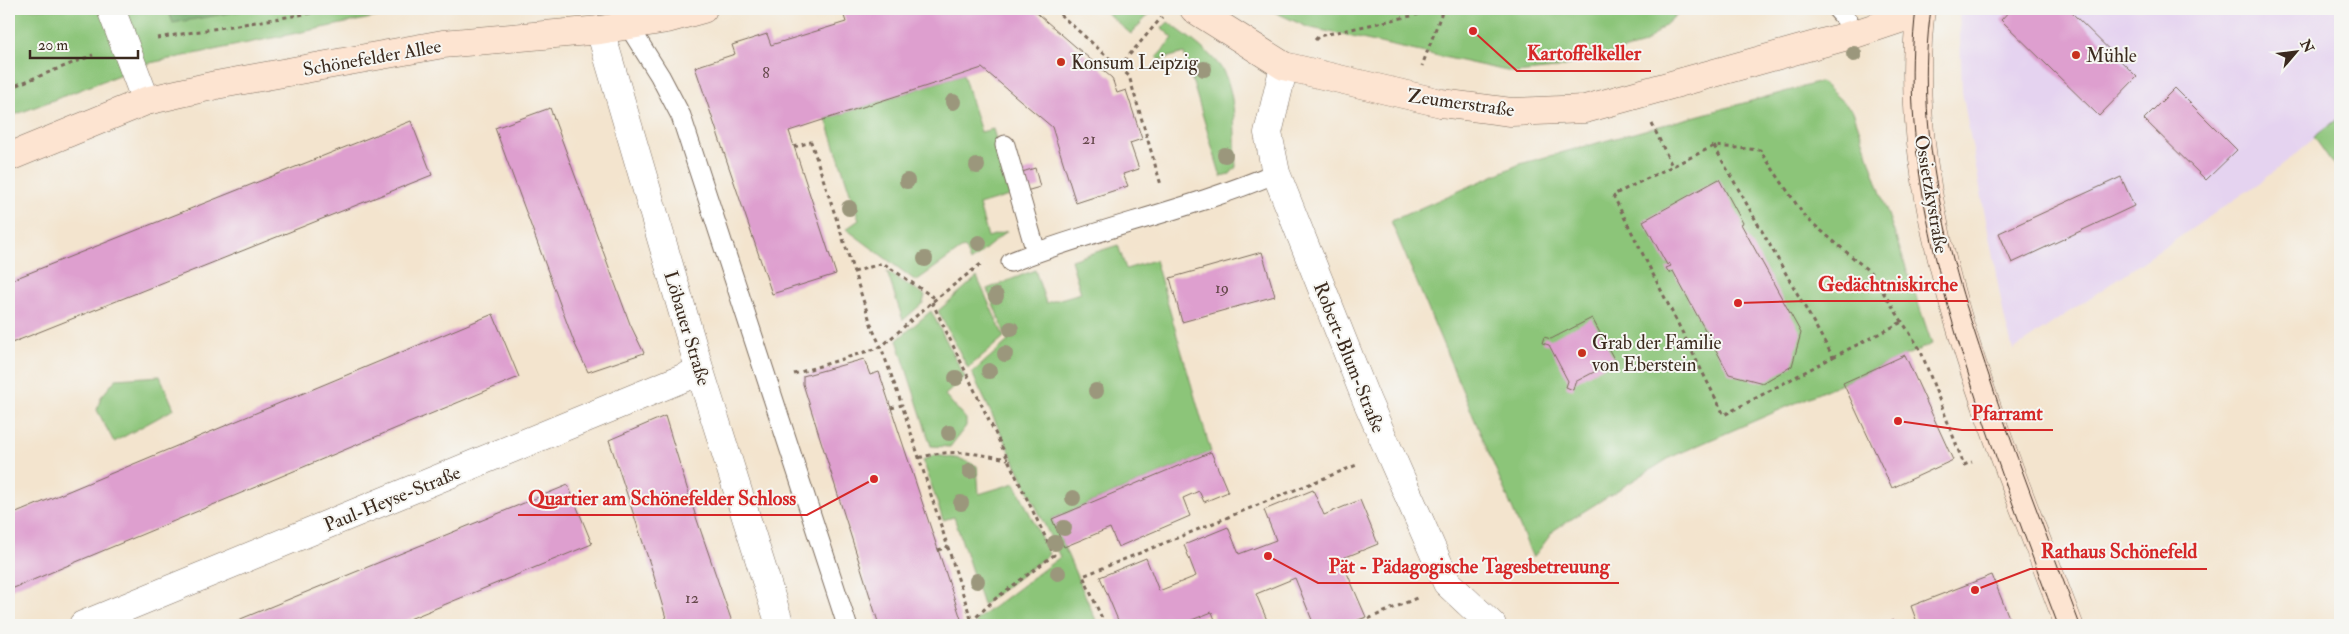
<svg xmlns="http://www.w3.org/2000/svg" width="2349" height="634" viewBox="0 0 2349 634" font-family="'IM FELL Double Pica',serif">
	<rect width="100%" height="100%" fill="#f6f6f2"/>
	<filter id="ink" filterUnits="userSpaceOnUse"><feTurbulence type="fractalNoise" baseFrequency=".02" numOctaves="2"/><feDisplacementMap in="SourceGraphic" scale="10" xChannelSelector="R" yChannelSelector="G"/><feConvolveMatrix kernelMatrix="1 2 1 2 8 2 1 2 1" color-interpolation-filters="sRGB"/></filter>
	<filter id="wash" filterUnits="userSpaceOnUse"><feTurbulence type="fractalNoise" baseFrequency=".0096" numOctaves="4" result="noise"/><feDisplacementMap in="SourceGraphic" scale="20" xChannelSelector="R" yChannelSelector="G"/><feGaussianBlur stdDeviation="1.12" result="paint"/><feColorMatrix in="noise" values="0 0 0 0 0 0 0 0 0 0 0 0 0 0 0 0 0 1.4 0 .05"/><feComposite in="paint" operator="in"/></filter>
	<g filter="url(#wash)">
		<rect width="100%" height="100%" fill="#f3e4ce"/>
		<!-- built -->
		<path fill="#e5d3f0" d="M1959,9h381v108l-75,62 -252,171 -9,-34 -42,-224z"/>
		<!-- green -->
		<path fill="#8cc579" stroke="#64784c" d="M9,9h406l-265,54 -141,54z
			M1102,9h44l5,3 -20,22z
			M1268,9h415l-39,35 -90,25 -38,4 -209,-46z
			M1168,22c17,13 37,26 51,43 19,24 15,73 17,102l-7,8 -8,2 -37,-124 -25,7 -2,-3 16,-19 -11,-10z
			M963,74l18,58 12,-3 19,66 -33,10 9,32 19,-6 -37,31 -5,-14 -4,1 -45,32 -70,-52 13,-9 -33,-101z
			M1821,82l32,29 79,233 -261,113 -117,73 -21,28 -142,-337 129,-57z
			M2340,117v57l-26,-37z
			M1118,245l8,24 29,-9 56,192 -159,67 46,106h-121l-2,-4 85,-64 -88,-184 36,-32 -21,-52 48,-19 11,33 35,-10 -10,-33z
			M887,272l38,23 -2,8 -20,17z
			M977,277l27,60 -36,31 -30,-57z
			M931,311l34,66 -20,18 21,24v7l-16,21 -19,-1 -34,-106z
			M160,376l14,33 -60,33 -17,-32 4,-13 15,-18z
			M935,455l26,4 16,7 2,28 36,-11 34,71 -66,51 -29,-88 -11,3 -20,-60z"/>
		<!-- forest -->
		<path fill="#71aa69" stroke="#566a44" d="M168,9h84l-79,14z"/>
		<g id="blocks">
			<!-- building -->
			<path fill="#de9fcf" d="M845,9h30l1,2 8,-2h148l80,69 5,15 9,-3 16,49 -12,4 9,26 -16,5 5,12 -52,17 -24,-76 -70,-59 -193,63 47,143 -64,20 -77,-227 40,-13 -3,-9 35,-11 4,11 75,-23 -4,-12z
				M2011,9h57l69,68 -38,39 -98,-96z
				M2175,88l62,62 -31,30 -62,-61z
				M550,108l80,216 14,29 -56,19 -14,-30 -79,-214z
				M411,121l21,54 -423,169v-63z
				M1035,168l5,19 -28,8 -6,-18z
				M2121,177l13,29 -122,57 -13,-30z
				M1719,179l24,44 -2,1 60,109 -9,33 -29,17 -34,-9 -56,-103 -4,2 -3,-5 5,-2 -2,-3 -2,2 -24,-44z
				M1262,252l13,44 -93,26 -12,-44z
				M493,314l26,63 -510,213v-74z
				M1592,318l23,43 -40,21 -2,8 -7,-3 2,-6 -19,-36 -7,-2 2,-6 7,2z
				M1905,355l48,105 -61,28 -49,-105z
				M864,359l6,16 9,-3 84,253h-84l-76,-241v-8z
				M665,416l30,98 38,111h-65l-15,-52 -44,-133z
				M1211,452l17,40 -24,10 -5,-11 -16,7 7,18 -72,31 -8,-19 -46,19 -12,-28z
				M568,485l24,59 -197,81h-169z
				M1313,490l11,25 36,-15 18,44 -37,15 25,58 -21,8h-31l-19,-47 -39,16 13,31h-52l-5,-13 -33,13h-59l-20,-48 46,-19 13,33 37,-15 -12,-31 44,-18 11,27 37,-14 -12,-30z
				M1992,575l20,50h-94l-7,-19z
				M1893,620l2,5h-12z"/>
		</g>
	</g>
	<g filter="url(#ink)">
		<use href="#blocks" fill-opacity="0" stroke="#7b6b5c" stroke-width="1"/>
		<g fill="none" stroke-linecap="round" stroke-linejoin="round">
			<!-- service casing -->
			<g stroke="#7b6b5c" stroke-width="21">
				<path id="service" d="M1837,9l21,24
					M628,25l32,51 21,40 166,509
					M1005,145l31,107
					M1011,262c86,-34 179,-52 265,-89"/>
			</g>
			<!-- minor casing -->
			<g stroke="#7b6b5c" stroke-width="29">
				<path id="minor" d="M111,9l35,92
					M600,30l100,341 80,254
					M1284,66l-16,67 8,40 90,226 81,184 45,42
					M83,625l617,-254"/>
			</g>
			<!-- secondary casing -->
			<g stroke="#7b6b5c" stroke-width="29">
				<path id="secondary" d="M1194,9l90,57 157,37 70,9 74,-3 273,-76 63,-21
					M1921,9c-26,200 79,432 148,616
					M9,157l137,-56 70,-16 227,-41 157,-14 67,-11 36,-10"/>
			</g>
			<!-- path -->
			<path stroke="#7b6b5c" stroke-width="3" stroke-dasharray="4 4" stroke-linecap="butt" d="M1054,9l75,67 32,109
				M157,38l179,-29
				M1315,40l4,-4 124,-27 -21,57
				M1119,67l43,-50
				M9,88l84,-33
				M1652,124l20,42
				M1714,146l119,211 -109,58 -111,-220 101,-49 46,4 45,67 65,55 50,77 44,116 8,-3
				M794,147l17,-5 62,188 8,17 51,-45 50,-39
				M854,272l29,-9 53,36
				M932,302l122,253 -59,44 -23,22
				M1833,357l69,-35
				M794,374l87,-27 21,58
				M891,408l11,-3 71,220
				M919,458c31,-10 58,-4 89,1
				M938,550l10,-3
				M1105,625l-22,-49 276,-112
				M1354,625l65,-28"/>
			<!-- service -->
			<use href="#service" stroke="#fff" stroke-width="19"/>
			<!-- minor -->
			<use href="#minor" stroke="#fff" stroke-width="28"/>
			<!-- secondary -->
			<use href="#secondary" stroke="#fde4d1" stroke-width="28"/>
			<!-- tram -->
			<path stroke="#3b2a1e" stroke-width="1" d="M1916,9c-16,133 20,267 61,392 25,76 53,150 81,224
				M1931,9c-17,118 15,238 52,349 29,90 64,178 97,267"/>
		</g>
		<!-- trees -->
		<g fill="#9b977c">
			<circle cx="1854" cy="54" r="8"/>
			<circle cx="1204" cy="69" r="8"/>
			<circle cx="953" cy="102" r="8"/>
			<circle cx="1225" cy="155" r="8"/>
			<circle cx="977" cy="166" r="8"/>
			<circle cx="907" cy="181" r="8"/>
			<circle cx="849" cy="208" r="8"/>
			<circle cx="979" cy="243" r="8"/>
			<circle cx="925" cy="259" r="8"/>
			<circle cx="996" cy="296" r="8"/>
			<circle cx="1011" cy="329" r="8"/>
			<circle cx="1005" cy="354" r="8"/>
			<circle cx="989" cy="371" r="8"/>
			<circle cx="956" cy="378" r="8"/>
			<circle cx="1096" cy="391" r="8"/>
			<circle cx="949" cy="433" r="8"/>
			<circle cx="970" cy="471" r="8"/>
			<circle cx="1073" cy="498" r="8"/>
			<circle cx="961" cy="503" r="8"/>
			<circle cx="1064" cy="528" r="8"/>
			<circle cx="1055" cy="543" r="8"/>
			<circle cx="1058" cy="573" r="8"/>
			<circle cx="977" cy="581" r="8"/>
		</g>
	</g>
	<!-- markers -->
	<g fill="#c8321e" stroke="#f6f6f2" stroke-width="2">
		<circle cx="2076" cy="55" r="5"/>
		<circle cx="1061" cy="62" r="5"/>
		<circle cx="1582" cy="353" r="5"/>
	</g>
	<g text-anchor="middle" stroke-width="4" stroke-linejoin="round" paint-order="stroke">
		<!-- number labels -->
		<g font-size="16" fill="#64474a">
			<text x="766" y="78">8</text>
			<text x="1089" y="144">21</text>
			<text x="1222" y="293">19</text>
			<text x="692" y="603">12</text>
		</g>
		<!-- poi labels -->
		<g font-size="19" fill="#3b2a1e" stroke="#f6f6f2" text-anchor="start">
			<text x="2086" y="62">Mühle</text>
			<text x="1071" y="69">Konsum Leipzig</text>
			<text x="1592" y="349">Grab der Familie<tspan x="1592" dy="22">von Eberstein</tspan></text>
		</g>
		<!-- street labels -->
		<g font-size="19" fill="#3b2a1e" stroke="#f6f6f2">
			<text transform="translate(372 57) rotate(-10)" y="7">Schönefelder Allee</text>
			<text transform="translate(1461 102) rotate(8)" y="7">Zeumerstraße</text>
			<text transform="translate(1932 194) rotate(80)" y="7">Ossietzkystraße</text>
			<text transform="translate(688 328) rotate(73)" y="7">Löbauer Straße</text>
			<text transform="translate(1350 357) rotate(68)" y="7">Robert-Blum-Straße</text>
			<text transform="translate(392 498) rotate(-22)" y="7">Paul-Heyse-Straße</text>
		</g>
	</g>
	<!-- callouts -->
	<path fill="none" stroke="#d62828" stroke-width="2" d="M1473 31L1517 71H1651M1738 303L1808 301H1968M1898 421L1962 430H2053M874 479L807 515H518M1975 590L2030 569H2207M1268 556L1318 583H1619"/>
	<g fill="#d62828" stroke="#f6f6f2" stroke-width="2">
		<circle cx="1473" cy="31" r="5"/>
		<circle cx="1738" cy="303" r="5"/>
		<circle cx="1898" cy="421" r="5"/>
		<circle cx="874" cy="479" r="5"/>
		<circle cx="1975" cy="590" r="5"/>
		<circle cx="1268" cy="556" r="5"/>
	</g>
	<g font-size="20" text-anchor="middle" font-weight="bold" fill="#d62828" stroke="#f6f6f2" stroke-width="4" stroke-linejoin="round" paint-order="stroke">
		<text x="1584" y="60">Kartoffelkeller</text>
		<text x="1888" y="291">Gedächtniskirche</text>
		<text x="2007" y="420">Pfarramt</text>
		<text x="662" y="505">Quartier am Schönefelder Schloss</text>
		<text x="2119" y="558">Rathaus Schönefeld</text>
		<text x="1469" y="573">Pät - Pädagogische Tagesbetreuung</text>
	</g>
	<!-- margin -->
	<rect width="2349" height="634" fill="none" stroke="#f6f6f2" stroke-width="30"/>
	<!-- north arrow -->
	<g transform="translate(2296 52) rotate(62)" stroke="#f6f6f2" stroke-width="4" paint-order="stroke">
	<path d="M0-4L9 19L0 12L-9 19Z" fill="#3b2a1e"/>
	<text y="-8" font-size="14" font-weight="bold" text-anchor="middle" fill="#3b2a1e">N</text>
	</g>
	<!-- scale -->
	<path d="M30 50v8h108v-8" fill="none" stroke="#3b2a1e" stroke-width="2.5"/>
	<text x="38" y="50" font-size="15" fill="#3b2a1e" stroke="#f6f6f2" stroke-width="4" paint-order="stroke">20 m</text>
</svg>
